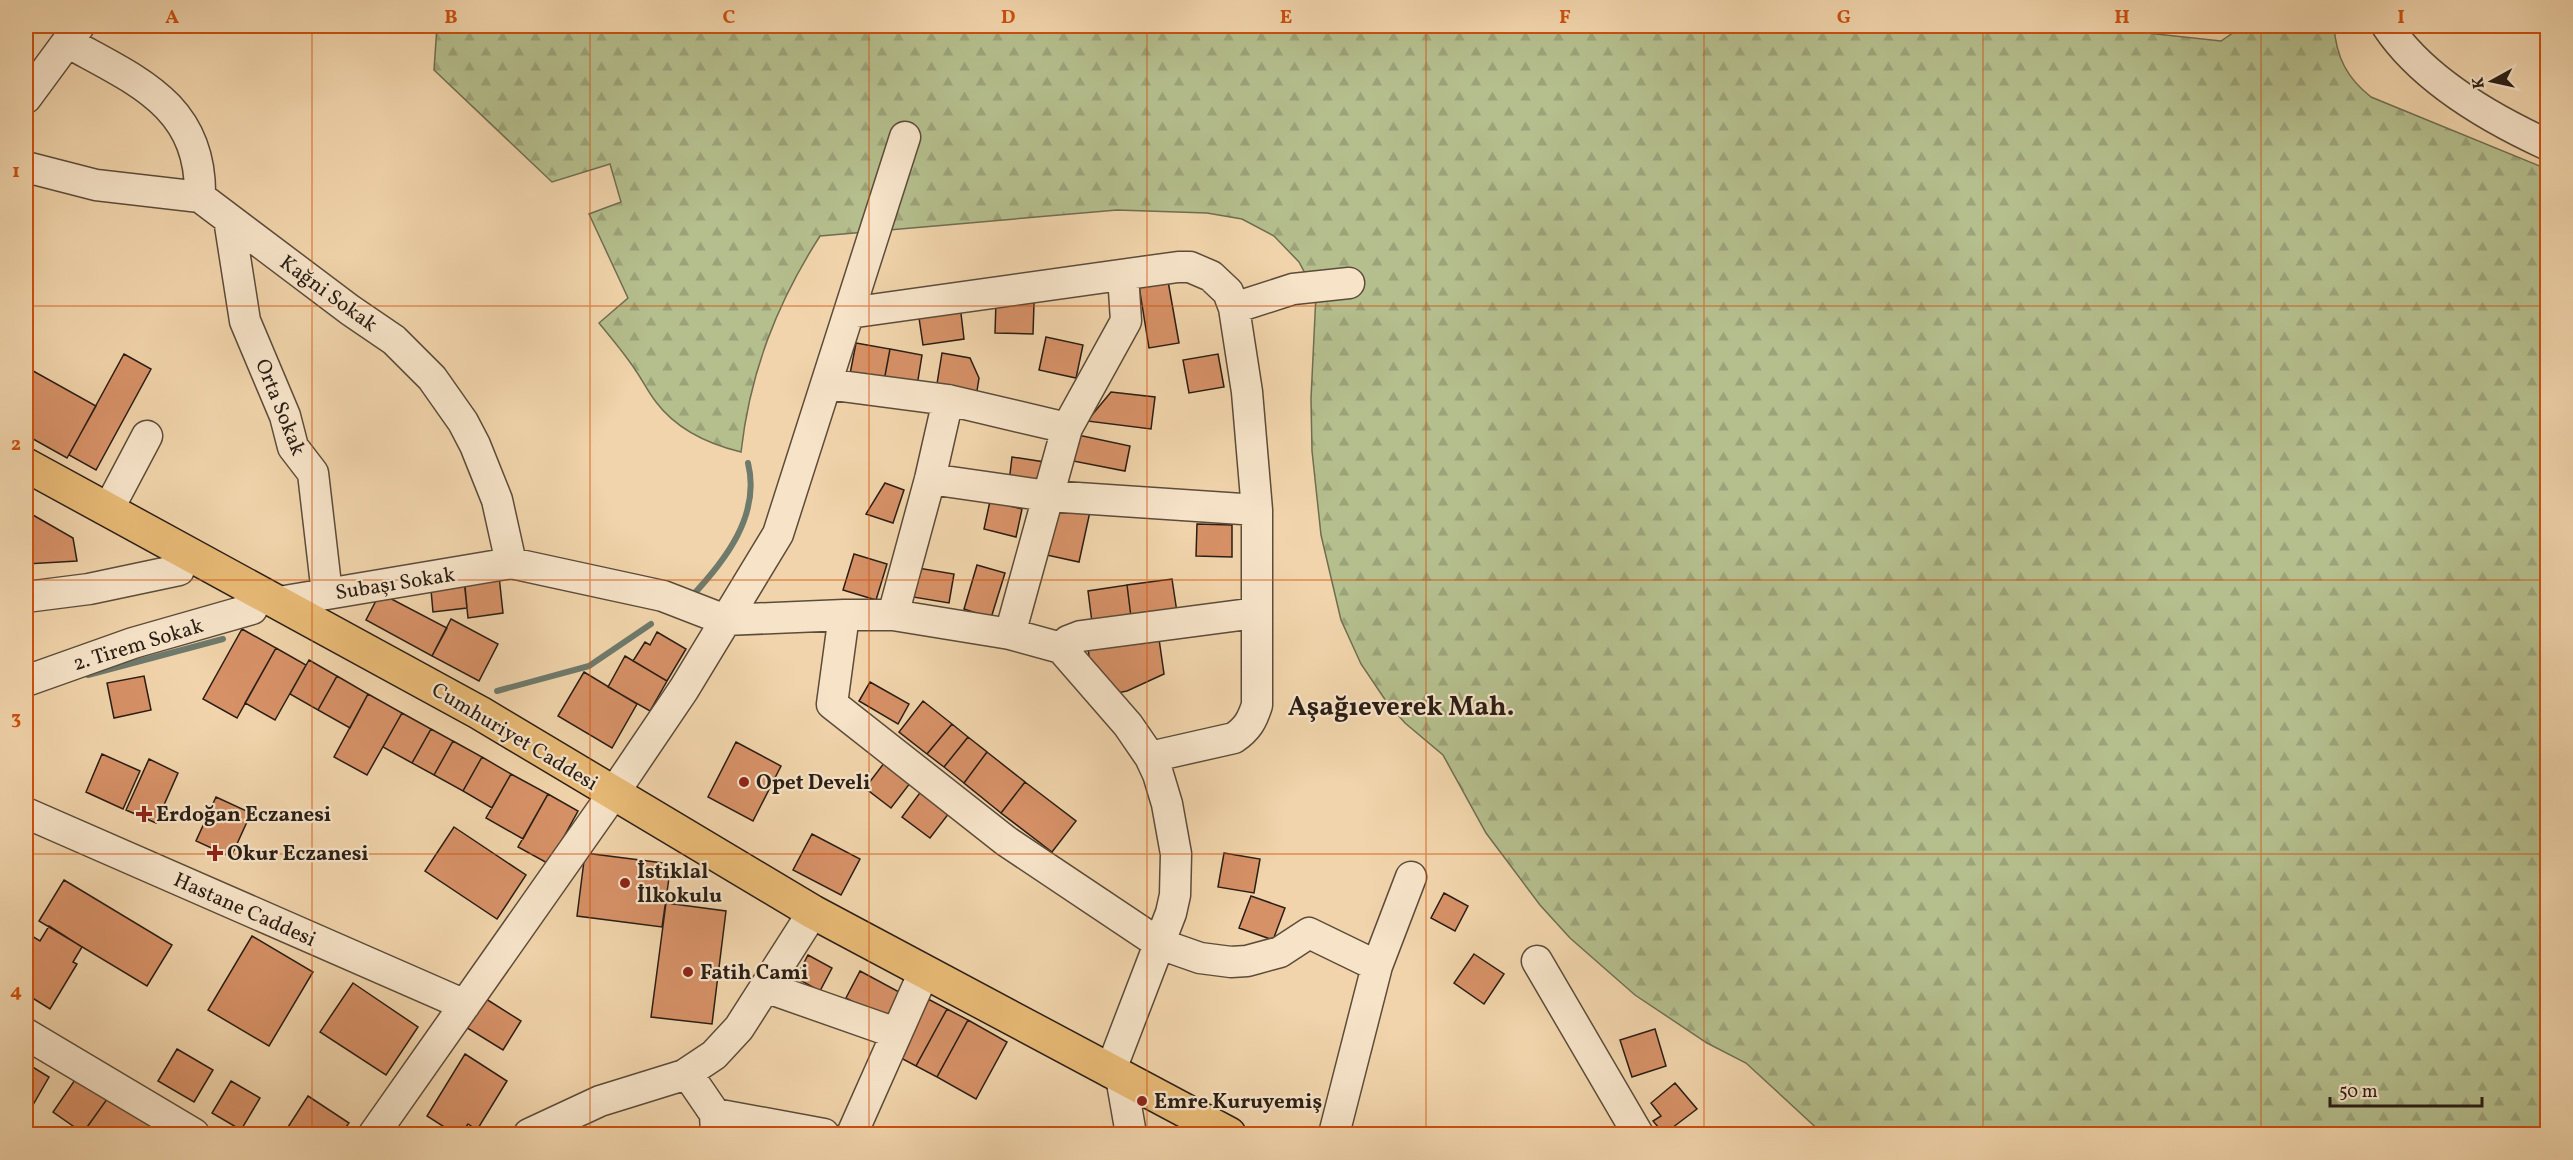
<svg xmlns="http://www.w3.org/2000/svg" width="2573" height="1160" viewBox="0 0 2573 1160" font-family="Vollkorn,serif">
	<defs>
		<pattern id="forest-firs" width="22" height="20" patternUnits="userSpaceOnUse" patternTransform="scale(1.5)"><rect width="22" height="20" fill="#b5be8d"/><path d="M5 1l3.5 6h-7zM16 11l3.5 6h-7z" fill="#9ca379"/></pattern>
	</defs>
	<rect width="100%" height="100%" fill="#f1d4ab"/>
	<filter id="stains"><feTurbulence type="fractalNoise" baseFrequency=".00333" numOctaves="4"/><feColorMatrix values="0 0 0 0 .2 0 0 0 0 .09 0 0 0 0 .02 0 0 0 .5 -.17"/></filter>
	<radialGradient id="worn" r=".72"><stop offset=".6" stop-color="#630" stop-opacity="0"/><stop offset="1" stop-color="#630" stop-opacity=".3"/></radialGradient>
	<!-- forest -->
	<path fill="url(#forest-firs)" stroke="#706e51" stroke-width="1.5" d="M437,26h1645l139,15 22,-15h91c2,31 13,52 37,71l176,72v965h-724l-77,-71 -39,-20 -72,-48 -65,-57 -30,-33 -54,-72 -43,-78 -38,-32 -17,-19 -27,-40 -20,-44 -20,-85 -9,-84 -1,-52 5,-105 -17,-32 -25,-26 -32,-17 -35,-6 -90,-3 -297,26c-43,67 -70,136 -79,216 -33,-8 -64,-22 -85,-50 -8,-10 -13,-21 -20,-31 -11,-17 -24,-32 -37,-48l29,-25 -39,-84 32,-12 -11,-38 -58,18 -118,-112z"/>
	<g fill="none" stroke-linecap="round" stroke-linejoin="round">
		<!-- stream -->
		<path stroke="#6e7a6c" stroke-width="6" d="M691,597c34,-36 70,-82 57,-134
			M88,675l135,-36
			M497,691l92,-25 62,-42"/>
	</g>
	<!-- building -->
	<path fill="#d79167" stroke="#2a1e15" stroke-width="1.5" d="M1168,281l11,62 -30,5 -10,-62z
		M996,301l38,2 -1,31 -38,-1z
		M960,305l4,34 -41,6 -5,-34z
		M1046,337l37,8 -7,33 -37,-8z
		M856,343l34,6 -6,32 -34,-7z
		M890,349l32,6 -5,31 -33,-5z
		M942,353l28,5 9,20 -3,19 -40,-7z
		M124,354l27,15 -55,101 -27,-15z
		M1218,354l6,33 -35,6 -6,-33z
		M26,367l70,39 -29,52 -41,-23z
		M1111,392l44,5 -4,32 -64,-8z
		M1078,435l52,11 -5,25 -52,-10z
		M1012,457l39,6 -4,25 -38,-6z
		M885,483l19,7 -11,33 -27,-9z
		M1055,499l36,8 -12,55 -37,-8z
		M990,501l32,8 -6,28 -32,-8z
		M26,511l47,27 4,23 -51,3z
		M1197,524l35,1v32l-36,-1z
		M854,554l33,10 -11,36 -33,-10z
		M977,565l28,8 -14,45 -27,-9z
		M912,567l42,7 -5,29 -42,-7z
		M464,575l3,33 -34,4 -3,-33z
		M499,576l4,37 -35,5 -4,-38z
		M1172,579l6,40 -46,6 -5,-40z
		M1127,585l5,40 -39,5 -5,-39z
		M380,593l67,35 -15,28 -66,-36z
		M451,619l47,25 -19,37 -47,-25z
		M242,629l34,19 -39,70 -34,-19z
		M657,632l29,17 -19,32 -34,-20 12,-19 5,3z
		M1159,639l5,35 -37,17 -10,2 -25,-13 -4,-32z
		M276,648l30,17 -31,55 -30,-17z
		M625,656l42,25 -17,30 -42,-24z
		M309,660l28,16 -19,34 -28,-16z
		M584,672l53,32 -25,44 -54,-32z
		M144,676l7,34 -37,8 -7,-35z
		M337,676l31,18 -18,34 -32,-18z
		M870,682l39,22 -11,20 -39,-23z
		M368,694l34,19 -35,62 -33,-18z
		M923,701l29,23 -25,30 -28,-22z
		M402,713l29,16 -19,34 -29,-16z
		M952,724l16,13 -24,30 -17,-13z
		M431,729l22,12 -19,34 -22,-12z
		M968,737l19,15 -23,31 -20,-16z
		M453,741l29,16 -19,34 -29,-16z
		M736,742l45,24 -28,55 -45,-24z
		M987,752l38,30 -24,31 -37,-30z
		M102,754l38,17 -17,38 -37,-17z
		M482,757l29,17 -19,34 -29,-17z
		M888,758l26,20 -23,30 -26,-20z
		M149,759l29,14 -22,50 -30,-13z
		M511,774l37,20 -25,45 -37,-21z
		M1025,782l51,39 -24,31 -51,-39z
		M925,786l28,22 -23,30 -28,-21z
		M548,794l30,17 -29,53 -31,-17z
		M216,797l35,16 -20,44 -35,-16z
		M454,827l72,48 -29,44 -72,-48z
		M812,834l48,25 -19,36 -48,-25z
		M585,853l86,11 -9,63 -85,-11z
		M1224,853l36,6 -6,34 -36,-6z
		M64,880l108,65 -25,41 -108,-65z
		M1444,893l24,13 -13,25 -24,-13z
		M1251,896l34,12 -12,32 -34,-12z
		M666,903l60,8 -14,113 -61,-7z
		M49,926l33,21 -9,15 4,2 -27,45 -24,-15v-48l6,-10 8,5z
		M252,936l61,36 -44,74 -61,-36z
		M1474,954l30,20 -20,30 -30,-21z
		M808,955l24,13 -12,23 -24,-13z
		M860,971l41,22 -15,27 -40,-22z
		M353,983l65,44 -32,48 -66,-43z
		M483,997l38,24 -18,29 -39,-24z
		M928,999l19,10 -31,57 -19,-10z
		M947,1009l21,11 -31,57 -21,-11z
		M968,1020l39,22 -31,57 -39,-22z
		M1655,1029l11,37 -34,11 -12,-37z
		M177,1049l36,21 -19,32 -36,-21z
		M465,1054l42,27 -30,49 -9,-6 -7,10 -7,-5 -2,3 -25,-16z
		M26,1063l23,14 -23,40z
		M79,1074l31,21 -27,38 -30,-21z
		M231,1081l29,17 -19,32 -29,-17z
		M1675,1083l22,26 -33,25 -11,-13 8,-5 -10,-13z
		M110,1095l48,35 -3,4h-73z
		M308,1096l41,27 -8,11h-42l-11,-7z"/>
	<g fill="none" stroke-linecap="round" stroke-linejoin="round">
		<!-- minor casing -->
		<g stroke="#5c4c3a" stroke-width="33">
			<path id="minor" d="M2387,26c36,54 102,92 161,119
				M67,42c70,39 135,63 133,155
				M26,98l53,-72
				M26,167l70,18 104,12 150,113 44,30 38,38 31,44 12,23 22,55 14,63
				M229,219l16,102 40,95 8,31 20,26 14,121
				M1234,308l59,-19 56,-6
				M849,313l329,-46h12l21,9 17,16 6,16 13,84 10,118v195c-5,16 -10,24 -23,33l-84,19
				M826,384l122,16 119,28
				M930,479l118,17 209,14
				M109,508l38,-72
				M26,597l63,-8 90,-19
				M279,602l232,-39 152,33 62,24 119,-5h49l117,19 51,14 67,77 22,32 8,17 9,30 9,50 -1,41 -4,18 -61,159
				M844,615l-12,89 174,137 154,103 40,14 31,4 16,-1 33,-9 29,-19 68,33
				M893,615l37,-136 18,-79
				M1010,634l57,-206 59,-107 -3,-46
				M1061,648l7,-7 13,-5 175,-23
				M26,681l107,-38 119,-34
				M26,813l439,192
				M1537,961l101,173
				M765,987l131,46
				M26,1034l168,100
				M687,1073l28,41 1,20
				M1121,1077l10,57
				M715,1114l109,20
				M374,1134l239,-340 71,-105 94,-155 127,-397
				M529,1134l71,-33 84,-26 30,-20 25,-27 74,-116
				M852,1134l72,-162
				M1334,1134l43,-168 34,-89"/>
		</g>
		<!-- major casing -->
		<g stroke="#2a1e15" stroke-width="36">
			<path id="major" d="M26,465l454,248 333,199 416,222"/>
		</g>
		<!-- minor -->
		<use href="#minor" stroke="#f6e3c8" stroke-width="30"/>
		<!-- major -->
		<use href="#major" stroke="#e8ba76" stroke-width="33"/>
	</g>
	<!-- grid -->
	<path fill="none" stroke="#cc500d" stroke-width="1.5" stroke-opacity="0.55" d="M312,26v1108M590,26v1108M869,26v1108M1147,26v1108M1426,26v1108M1704,26v1108M1983,26v1108M2261,26v1108M26,306h2522M26,580h2522M26,854h2522"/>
	<!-- markers -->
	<g fill="#8f2418" stroke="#f6e3c8" stroke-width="2">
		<circle cx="744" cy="782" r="6"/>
		<path d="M141 805h6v6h6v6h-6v6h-6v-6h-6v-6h6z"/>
		<path d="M212 844h6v6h6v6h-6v6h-6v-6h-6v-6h6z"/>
		<circle cx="625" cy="883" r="6"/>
		<circle cx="688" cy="972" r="6"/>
		<circle cx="1142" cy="1101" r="6"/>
	</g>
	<g text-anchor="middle" stroke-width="4.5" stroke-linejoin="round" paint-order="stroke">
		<!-- street labels -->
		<g font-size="21" fill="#2a1e15" stroke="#f6e3c8">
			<text transform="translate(329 293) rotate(36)" y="7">Kağni Sokak</text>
			<text transform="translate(281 407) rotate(68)" y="7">Orta Sokak</text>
			<text transform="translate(395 583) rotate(-9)" y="7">Subaşı Sokak</text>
			<text transform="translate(138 644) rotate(-17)" y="7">2. Tirem Sokak</text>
			<text transform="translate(515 736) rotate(31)" y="7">Cumhuriyet Caddesi</text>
			<text transform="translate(245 909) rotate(24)" y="7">Hastane Caddesi</text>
		</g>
		<!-- poi labels -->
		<g font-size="21" font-weight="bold" fill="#2a1e15" stroke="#f6e3c8" text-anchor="start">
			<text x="756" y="789">Opet Develi</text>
			<text x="156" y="821">Erdoğan Eczanesi</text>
			<text x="227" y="860">Okur Eczanesi</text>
			<text x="637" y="878">İstiklal<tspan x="637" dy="24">İlkokulu</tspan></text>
			<text x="700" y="979">Fatih Cami</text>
			<text x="1154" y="1108">Emre Kuruyemiş</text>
		</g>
		<!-- district labels -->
		<g font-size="27" font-weight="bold" fill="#2a1e15" stroke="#f6e3c8">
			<text x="1401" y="715">Aşağıeverek Mah.</text>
		</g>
	</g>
	<!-- margin -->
	<rect width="2573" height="1160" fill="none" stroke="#f1d4ab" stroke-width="66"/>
	<!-- north arrow -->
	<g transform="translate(2492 81) rotate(262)" stroke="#f6e3c8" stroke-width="4.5" paint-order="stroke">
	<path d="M0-4.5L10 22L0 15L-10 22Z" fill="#2a1e15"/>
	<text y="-9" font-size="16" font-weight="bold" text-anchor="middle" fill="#2a1e15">K</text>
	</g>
	<!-- scale -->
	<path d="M2330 1097v9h152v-9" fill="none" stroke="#2a1e15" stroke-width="3"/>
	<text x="2339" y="1097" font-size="18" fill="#2a1e15" stroke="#f6e3c8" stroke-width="4.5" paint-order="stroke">50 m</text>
	<rect x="33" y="33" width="2507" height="1094" fill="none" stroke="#cc500d" stroke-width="2"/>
	<g font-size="20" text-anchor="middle" font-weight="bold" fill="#cc500d">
		<text x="172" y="23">A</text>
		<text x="451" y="23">B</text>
		<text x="729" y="23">C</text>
		<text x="1008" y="23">D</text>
		<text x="1286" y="23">E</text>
		<text x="1565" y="23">F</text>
		<text x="1844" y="23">G</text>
		<text x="2122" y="23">H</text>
		<text x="2401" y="23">I</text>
		<text x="16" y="177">1</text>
		<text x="16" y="450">2</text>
		<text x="16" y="724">3</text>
		<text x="16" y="997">4</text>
	</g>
	<rect width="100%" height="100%" filter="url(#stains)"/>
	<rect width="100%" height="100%" fill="url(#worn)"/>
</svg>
